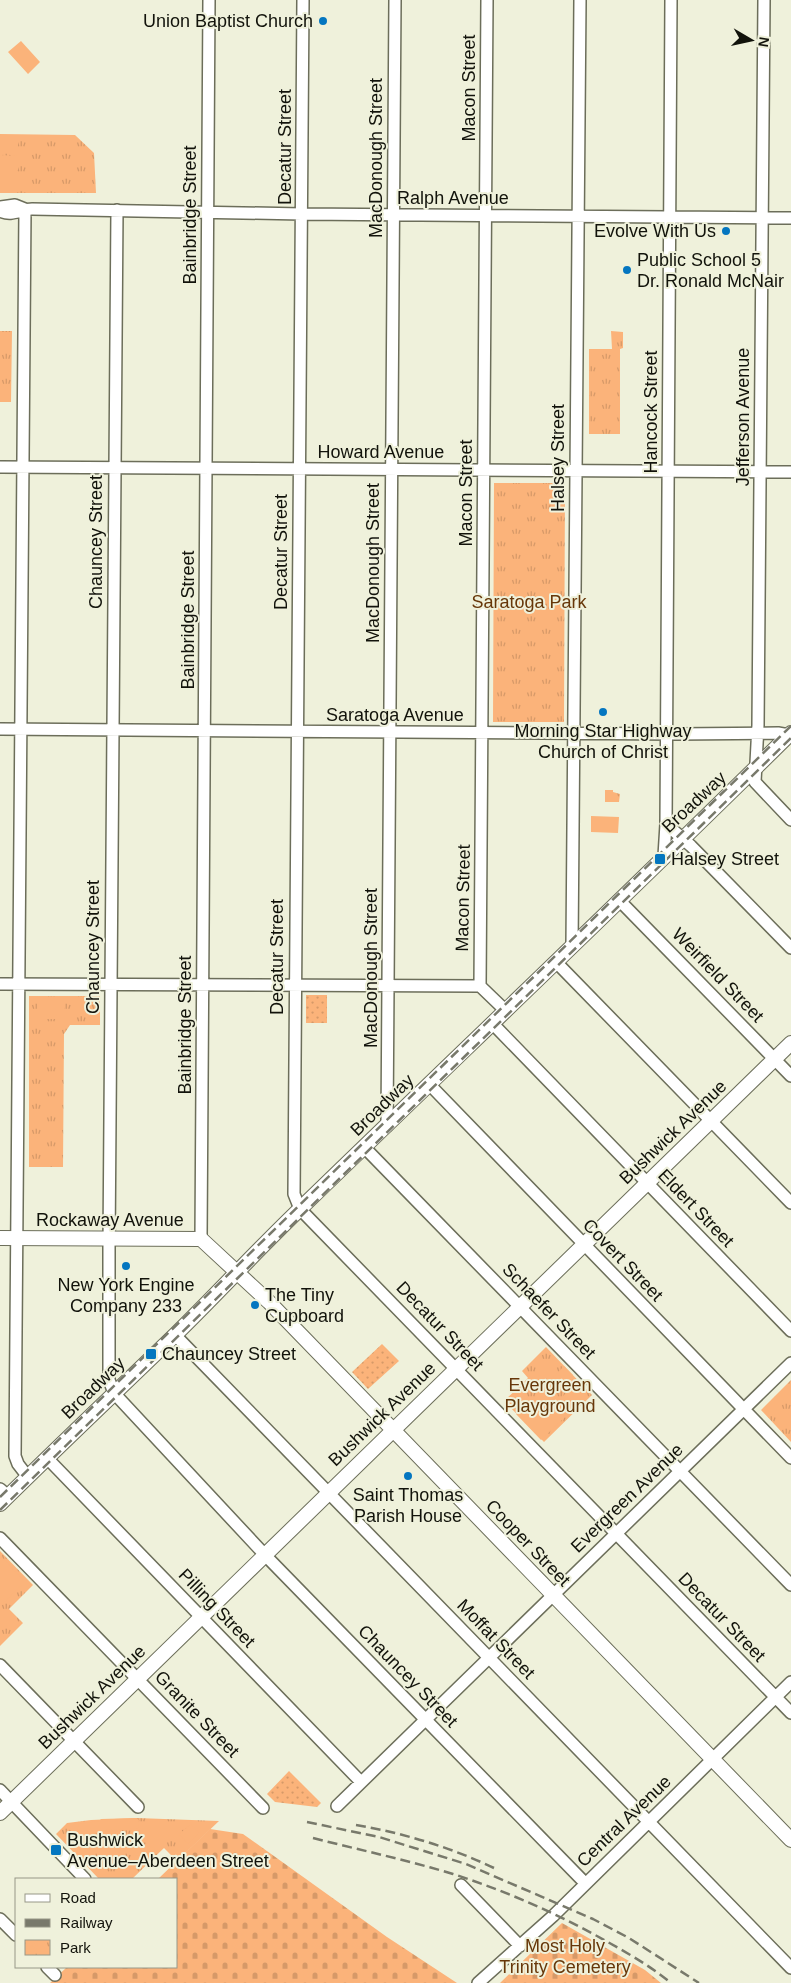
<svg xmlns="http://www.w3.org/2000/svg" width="791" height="1983" viewBox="0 0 791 1983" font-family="Helvetica,sans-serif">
	<defs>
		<pattern id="grass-dots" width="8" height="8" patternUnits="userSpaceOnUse" patternTransform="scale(1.25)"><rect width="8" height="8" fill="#fbb37a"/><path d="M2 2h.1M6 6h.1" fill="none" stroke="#d69968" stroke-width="1.8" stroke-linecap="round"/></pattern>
		<pattern id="cemetery-stones" width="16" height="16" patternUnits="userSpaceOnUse" patternTransform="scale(1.25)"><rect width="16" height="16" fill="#fbb37a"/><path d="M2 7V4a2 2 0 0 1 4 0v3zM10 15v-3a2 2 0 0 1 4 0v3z" fill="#d69968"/></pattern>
		<pattern id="park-tufts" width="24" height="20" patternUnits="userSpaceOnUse" patternTransform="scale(1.25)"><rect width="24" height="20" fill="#fbb37a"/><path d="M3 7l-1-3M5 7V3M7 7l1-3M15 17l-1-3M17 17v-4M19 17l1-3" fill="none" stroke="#d69968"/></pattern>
	</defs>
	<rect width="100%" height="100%" fill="#eff1db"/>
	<!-- grass -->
	<path fill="url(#grass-dots)" d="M306,995h21v28h-21z
		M382,1344l17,17 -31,28 -16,-17z
		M289,1771l32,32 -4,4 -42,-5 -8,-8z"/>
	<!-- cemetery -->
	<path fill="url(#cemetery-stones)" d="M210,1829l33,5 144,103 70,46h-407l17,-16h109v-88h-18z
		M562,1923l83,47 16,13h-161z"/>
	<!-- park -->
	<path fill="url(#park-tufts)" d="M0,134l75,1 19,18 2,40h-96z
		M0,331h12l-1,71h-11z
		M611,331l12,1v16l-3,1v85h-31v-85h23z
		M494,483h71l-1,239h-71z
		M605,790h8v2l7,2 -1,8h-14z
		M29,996h71v29h-30l-6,9 -1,133h-34z
		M546,1347l46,48 -48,47 -40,-41 24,-23 -6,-7z
		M791,1380v62l-30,-32z
		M0,1551l33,34 -24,24 14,14 -23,23z
		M137,1818l82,3 -42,40 -13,-13 -32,31h-33l-43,-45 11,-11 24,-3z"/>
	<!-- pitch -->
	<path fill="#fbb37a" d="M21,41l19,21 -12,12 -20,-22z
		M0,138h18v14h-18z
		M0,155l18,1v14h-18z
		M0,173h18v15h-18z
		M0,332h11v20h-11z
		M591,816l28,1 -1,16 -27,-1z
		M38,1004h26v15h-26z
		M564,1366l9,9 -22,22 -8,-9z
		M576,1383l11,10 -19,18 -10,-10z
		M541,1391l24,26 -24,23 -25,-26z
		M0,1555l22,24v6l-22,21z
		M137,1818l2,2 -1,8 -4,3 -25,-2 -25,8 -5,-3 -2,-4 2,-6 20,-3 2,-2z
		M143,1822h21v14h-22z
		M191,1824l8,9 -11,11 -9,-10z"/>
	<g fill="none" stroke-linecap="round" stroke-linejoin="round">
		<!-- minor casing -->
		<g stroke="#6c6e5a" stroke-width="14">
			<path id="minor" d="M303,0l-9,1194 6,15 491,504
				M764,0l-6,725 -3,57 36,38
				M0,207l15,-2 10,4
				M25,209l-10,1247 3,8 10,13
				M117,210l-8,1038v132l5,13 151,162 320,328
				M0,211c12,6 21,-2 32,-2l270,5 489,4
				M0,467l791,5
				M0,729l676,5 102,-1 11,2
				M666,824l25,22 100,102
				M664,856l2,-32 5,-824
				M619,900l172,176
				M572,946l8,-946
				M556,962l235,241
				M0,984l480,2 26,25
				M480,986l7,-986
				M493,1024l298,307
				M430,1085l361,373
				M387,1126l8,-1126
				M365,1148l426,437
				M201,1239l8,-1239
				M175,1335l616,633
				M47,1458l314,324
				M0,1489l8,7
				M0,1538l263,270
				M0,1665l138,142
				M0,1790l85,89
				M337,1806l454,-443
				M461,1885l59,61
				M0,1919l16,16
				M47,1967l8,8
				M478,1983l75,-67 238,-234"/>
		</g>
		<!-- major casing -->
		<g stroke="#6c6e5a" stroke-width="16">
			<path id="major" d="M0,1238l201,1 68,63 522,538
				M0,1504c58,-57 117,-113 176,-170 42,-41 82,-85 125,-126 163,-158 328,-315 490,-475
				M0,1813l791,-770"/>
		</g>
		<!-- minor -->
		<use href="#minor" stroke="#fff" stroke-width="11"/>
		<!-- major -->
		<use href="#major" stroke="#fff" stroke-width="14"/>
		<!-- rail -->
		<path stroke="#78796b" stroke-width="2.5" stroke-dasharray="10 5" stroke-linecap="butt" d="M0,1497l791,-771
			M0,1510l791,-772
			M307,1822l72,15 87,27 127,55 36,19 70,45
			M356,1825c47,8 94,22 138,43
			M313,1838c47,12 94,22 140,36 50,16 98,37 144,62 25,14 51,28 74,47"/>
	</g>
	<!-- markers -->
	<g fill="#0476c0" stroke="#eff1db" stroke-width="2">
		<circle cx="323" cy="21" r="5"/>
		<circle cx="726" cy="231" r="5"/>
		<circle cx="627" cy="270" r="5"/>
		<circle cx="603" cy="712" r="5"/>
		<rect x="654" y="853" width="12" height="12" rx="2.5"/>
		<circle cx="126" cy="1266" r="5"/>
		<circle cx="255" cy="1305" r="5"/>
		<rect x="145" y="1348" width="12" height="12" rx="2.5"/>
		<circle cx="408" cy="1476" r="5"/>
		<rect x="50" y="1844" width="12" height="12" rx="2.5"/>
	</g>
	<g text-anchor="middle" stroke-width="4" stroke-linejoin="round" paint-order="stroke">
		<!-- poi labels -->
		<g font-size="18" fill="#12130b" stroke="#eff1db" text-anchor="start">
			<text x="313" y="27" text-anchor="end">Union Baptist Church</text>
			<text x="716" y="237" text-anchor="end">Evolve With Us</text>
			<text x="637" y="266">Public School 5<tspan x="637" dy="21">Dr. Ronald McNair</tspan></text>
			<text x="603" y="737" text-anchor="middle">Morning Star Highway<tspan x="603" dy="21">Church of Christ</tspan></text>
			<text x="671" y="865">Halsey Street</text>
			<text x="126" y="1291" text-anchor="middle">New York Engine<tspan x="126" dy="21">Company 233</tspan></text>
			<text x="265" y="1301">The Tiny<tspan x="265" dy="21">Cupboard</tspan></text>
			<text x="162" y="1360">Chauncey Street</text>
			<text x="408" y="1501" text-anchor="middle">Saint Thomas<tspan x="408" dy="21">Parish House</tspan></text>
			<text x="67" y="1846">Bushwick<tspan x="67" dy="21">Avenue–Aberdeen Street</tspan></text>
		</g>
		<!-- street labels -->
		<g font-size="18" fill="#12130b" stroke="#eff1db">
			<text transform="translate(469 88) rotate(-90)" y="6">Macon Street</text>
			<text transform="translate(285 147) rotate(-90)" y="6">Decatur Street</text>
			<text transform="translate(376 158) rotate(-90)" y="6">MacDonough Street</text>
			<text x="453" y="204">Ralph Avenue</text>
			<text transform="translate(190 215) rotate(-90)" y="6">Bainbridge Street</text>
			<text transform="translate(651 412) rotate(-90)" y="6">Hancock Street</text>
			<text transform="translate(743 417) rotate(-90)" y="6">Jefferson Avenue</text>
			<text x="381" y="458">Howard Avenue</text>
			<text transform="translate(558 458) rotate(-90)" y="6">Halsey Street</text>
			<text transform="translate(466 493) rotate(-90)" y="6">Macon Street</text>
			<text transform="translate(96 542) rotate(-90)" y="6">Chauncey Street</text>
			<text transform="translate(281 552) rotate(-90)" y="6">Decatur Street</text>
			<text transform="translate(373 563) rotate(-90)" y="6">MacDonough Street</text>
			<text transform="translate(188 620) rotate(-90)" y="6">Bainbridge Street</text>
			<text x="395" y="721">Saratoga Avenue</text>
			<text transform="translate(694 802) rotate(-43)" y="6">Broadway</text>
			<text transform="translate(463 898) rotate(-89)" y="6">Macon Street</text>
			<text transform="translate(93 947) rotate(-90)" y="6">Chauncey Street</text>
			<text transform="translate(277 957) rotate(-90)" y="6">Decatur Street</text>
			<text transform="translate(371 968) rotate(-90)" y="6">MacDonough Street</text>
			<text transform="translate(718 975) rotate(46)" y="6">Weirfield Street</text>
			<text transform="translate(185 1025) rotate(-90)" y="6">Bainbridge Street</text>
			<text transform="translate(382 1105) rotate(-44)" y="6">Broadway</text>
			<text transform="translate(673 1132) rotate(-44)" y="6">Bushwick Avenue</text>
			<text transform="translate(696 1208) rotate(46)" y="6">Eldert Street</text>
			<text x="110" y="1226">Rockaway Avenue</text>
			<text transform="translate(623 1260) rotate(46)" y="6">Covert Street</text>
			<text transform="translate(549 1311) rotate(46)" y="6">Schaefer Street</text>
			<text transform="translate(440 1326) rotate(46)" y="6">Decatur Street</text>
			<text transform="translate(93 1388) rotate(-44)" y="6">Broadway</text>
			<text transform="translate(382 1414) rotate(-44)" y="6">Bushwick Avenue</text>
			<text transform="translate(627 1498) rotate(-44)" y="6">Evergreen Avenue</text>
			<text transform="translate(528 1543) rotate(46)" y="6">Cooper Street</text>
			<text transform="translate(217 1608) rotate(46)" y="6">Pilling Street</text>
			<text transform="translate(722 1617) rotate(46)" y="6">Decatur Street</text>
			<text transform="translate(496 1639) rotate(46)" y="6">Moffat Street</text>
			<text transform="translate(408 1676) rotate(46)" y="6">Chauncey Street</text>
			<text transform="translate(92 1697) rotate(-44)" y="6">Bushwick Avenue</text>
			<text transform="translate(197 1714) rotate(46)" y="6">Granite Street</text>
			<text transform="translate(624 1821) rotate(-44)" y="6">Central Avenue</text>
		</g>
		<!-- park labels -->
		<g font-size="18" fill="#673709" stroke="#eff1db">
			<text x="529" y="608">Saratoga Park</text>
			<text x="550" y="1391">Evergreen<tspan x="550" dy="21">Playground</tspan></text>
			<text x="565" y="1952">Most Holy<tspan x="565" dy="21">Trinity Cemetery</tspan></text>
		</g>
	</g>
	<!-- legend -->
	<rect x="15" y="1878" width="162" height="90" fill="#eff1db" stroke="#979888"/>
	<rect x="25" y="1894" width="25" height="8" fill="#ffffff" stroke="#979888"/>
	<text x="60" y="1903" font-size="15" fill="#12130b">Road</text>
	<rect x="25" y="1919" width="25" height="8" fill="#78796b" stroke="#979888"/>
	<text x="60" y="1928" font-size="15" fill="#12130b">Railway</text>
	<rect x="25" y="1940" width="25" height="15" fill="url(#park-tufts)" stroke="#979888"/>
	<text x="60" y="1953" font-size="15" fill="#12130b">Park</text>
	<!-- north arrow -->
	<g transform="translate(751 40) rotate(99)" stroke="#eff1db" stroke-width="4" paint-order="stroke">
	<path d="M0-4L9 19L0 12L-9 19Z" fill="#12130b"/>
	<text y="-8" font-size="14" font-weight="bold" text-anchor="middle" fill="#12130b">N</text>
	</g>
</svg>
